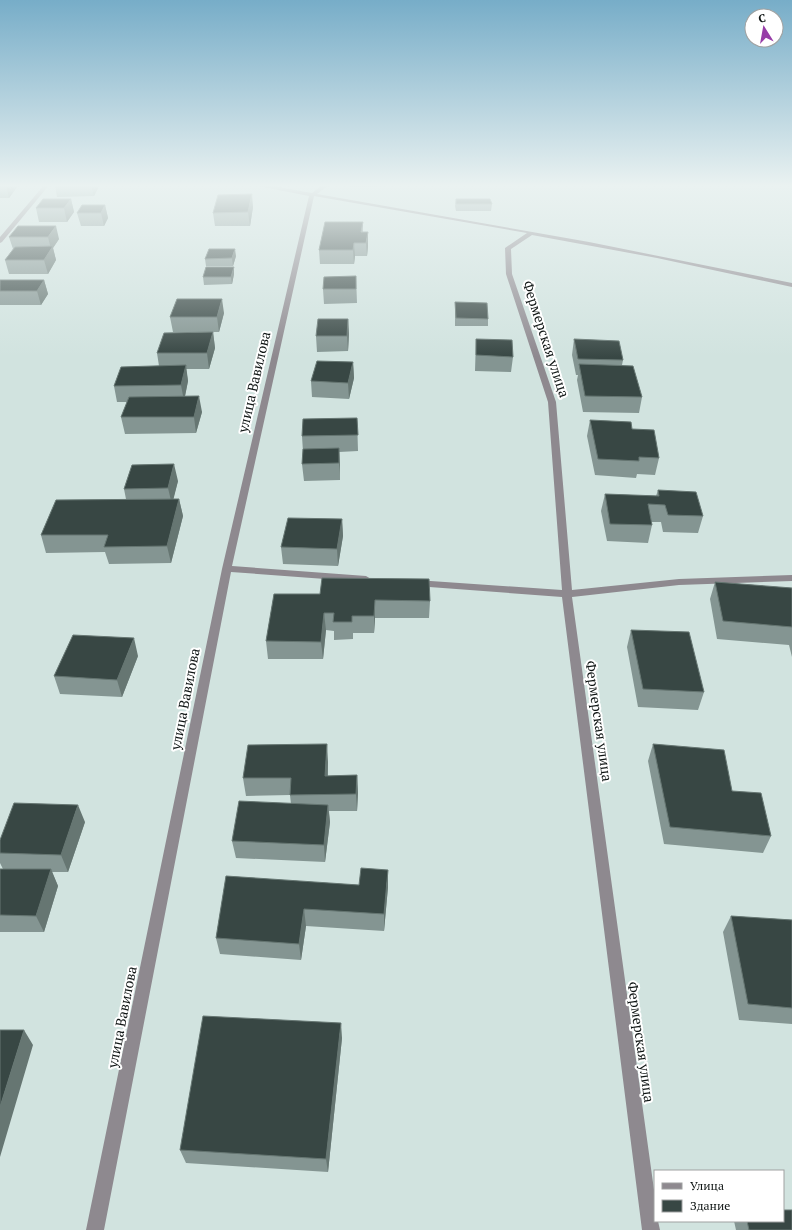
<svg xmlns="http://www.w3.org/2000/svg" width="792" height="1230" viewBox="0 0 792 1230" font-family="'PT Serif',serif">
	<rect width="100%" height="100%" fill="#d1e3df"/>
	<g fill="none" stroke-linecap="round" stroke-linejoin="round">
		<!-- street -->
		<path fill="#8e898f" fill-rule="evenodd" d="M45,184h5l-48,58 -2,1v-6z
			M247,184h14l51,9 12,-9h6l-13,10 272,48 203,41v4l-135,-29 -125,-23 -21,14 1,25 44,128 16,188 107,-11 113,-4v6l-113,4 -107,12 83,600v24h3l2,9h-18l-80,-633 -146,-11 -5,-3 5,-3 146,10 -14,-188 -42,-128 -1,-26 22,-15 -213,-37 -82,370 134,10 5,3 -5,3 -135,-10 -127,658h-18l136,-661 87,-373z"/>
	</g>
	<!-- wall -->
	<path fill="#849592" d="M0,184h17v3l-8,11h-9z
		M55,184h42l1,4 -4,8 -37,1z
		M349,184h37v2l-37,1z
		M71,199l3,13 -7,10h-28l-3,-14z
		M456,199l36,5 -1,7h-35l-1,-5z
		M105,205l3,13 -4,8h-23l-4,-13z
		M253,207l-3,19h-35l-2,-13z
		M363,222v10l5,14 -1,10h-12l-1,8h-34l-1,-14z
		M18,226l41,13 -6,9 3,12 -8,14h-39l-4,-14 8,-11 -4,-12z
		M236,256l-3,10h-27l-1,-7z
		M234,274l-2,10 -28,1 -1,-8z
		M356,276l1,27 -33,1 -1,-15z
		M0,280h44l4,14 -7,11h-41z
		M455,302l33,17v7h-33z
		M224,313l-5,19h-46l-3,-15z
		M348,319l1,15 -1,17 -31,1 -1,-16z
		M213,332l2,16 -6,21h-23l2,12 -3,15 17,16 -6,21 -71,1 -4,-17 6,-15h-10l-3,-16 45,-20 -2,-13z
		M476,339l37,18 -2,15 -36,-1z
		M574,339l49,21 -1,5 20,32 -3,16 -56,-1 -6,-32 1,-5h-2l-4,-20z
		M353,362l1,16 -5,21 -37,-2 -1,-16z
		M357,418l1,33 -19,1 1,28 -36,1 -2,-17 1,-12 -1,-16z
		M590,420l42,9 27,29 -4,17 -18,-1 -1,4 -41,-3 -8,-39z
		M178,481l-5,18h6l4,17 -12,47 -62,1 -4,-12 -59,1 -5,-18 85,-36 -2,-10z
		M658,490l45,26 -5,17 -35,-1 -2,-10h-9v3l-4,18 -41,-2 -6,-30 4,-17 51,2z
		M342,519l1,17 -5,30 -55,-2 -2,-17z
		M715,582l77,6v69l-3,-12 -72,-6 -7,-40z
		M274,594l156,7 -1,17h-54l-1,15h-21v6l-19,1v-9l-8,-1 -3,29h-55l-2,-18z
		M631,630l73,62 -6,18 -60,-3 -11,-60z
		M138,656l-16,41 -62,-3 -6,-18z
		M653,744l79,47 39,45 -8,17 -99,-9 -16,-83z
		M328,762v14l29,-1 1,18 -1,18h-28l1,11 -5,40 -89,-4 -4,-17 59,-37 -1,-9 -44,1 -3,-18z
		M85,822l-17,50h-16l6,14 -14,46h-44v-63h3l-3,-6v-23z
		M226,876l162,11 -4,44 -78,-5 -5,34 -81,-6 -4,-16z
		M731,916l61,4v104l-53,-4 -16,-88z
		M342,1038l-14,134 -142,-9 -6,-13z
		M734,1221h49l9,9h-56z"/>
	<!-- shaded-wall -->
	<path fill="#667672" d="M6,184h11v3l-8,11z
		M91,184h6l1,4 -4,8z
		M252,194l1,13 -3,19 -2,-14z
		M71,199l3,13 -7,10 -3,-14z
		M105,205l3,13 -4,8 -3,-13z
		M56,226l3,13 -6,9 3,12 -8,14 -4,-14 7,-11 -3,-12z
		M368,232v14l-1,10 -1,-13z
		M354,243l1,13 -1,8 -1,-14z
		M235,249l1,7 -3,10 -1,-8z
		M234,267v7l-2,10 -1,-7z
		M44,280l4,14 -7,11 -4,-14z
		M222,299l2,14 -5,19 -2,-15z
		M348,319l1,15 -1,17 -1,-15z
		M213,332l2,16 -6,21 -2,-16z
		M353,362l1,16 -5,21 -1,-16z
		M186,365l2,16 -4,20 -3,-16z
		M199,396l3,16 -6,21 -2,-16z
		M339,448l1,17v15l-1,-17z
		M174,464l4,17 -6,24 -4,-17z
		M179,499l4,17 -12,47 -4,-17z
		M342,519l1,17 -5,30 -1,-17z
		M375,600v18l-1,15v-17z
		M324,613l2,17 -3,29 -2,-17z
		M134,638l4,18 -16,41 -5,-17z
		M327,744l1,18 -1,31 -2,-17z
		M357,775l1,18 -1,18 -1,-17z
		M78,805l7,17 -17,50 -7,-17z
		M328,805l2,17 -5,40 -1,-17z
		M51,869l7,17 -14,46 -8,-16z
		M388,870v17l-4,44v-17z
		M304,909l2,17 -5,34 -2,-16z
		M341,1023l1,15 -14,134 -2,-13z
		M24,1030l9,15 -33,112v-50z"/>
	<!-- building -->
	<path fill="#384744" stroke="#667672" d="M252,194l-4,18 -35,1 5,-18z
		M43,199h28l-7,9h-28z
		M456,199h34l2,5h-36z
		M82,205h23l-4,8h-24z
		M325,222h38l-2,10h7l-2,11h-12l-1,7h-34z
		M18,226h38l-8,11h-39z
		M53,246l-9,14h-39l10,-13z
		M209,249h26l-3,9 -27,1z
		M206,267h28l-3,10h-28z
		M356,276v13h-33l1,-12z
		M0,280h44l-7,11h-37z
		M177,299h45l-5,18h-47z
		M455,302l32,1 1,16 -32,-1z
		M318,319h30l-1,17h-31z
		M213,332l-6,21h-50l7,-20z
		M476,339l36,1 1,17 -37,-2z
		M574,339l45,2 4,19 -45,-1z
		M317,361l36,1 -5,21 -37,-2z
		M579,364l54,2 9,31 -57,-1z
		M186,365l-5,20 -67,1 7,-19z
		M199,396l-5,21h-73l8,-20z
		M357,418l1,17 -56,1 1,-17z
		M590,420l41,2 1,7 22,1 5,28 -20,-1v4l-41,-2z
		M339,448v15l-37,1 1,-15z
		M174,464l-6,24 -44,1 8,-24z
		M658,490l38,2 7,24 -35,-1 -3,-10 -17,-1 4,21 -42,-1 -5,-30 54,2z
		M179,499l-12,47 -63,1 4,-12h-67l15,-35z
		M288,518l54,1 -5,30 -56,-2z
		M322,578l107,1 1,22 -55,-1 -1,16h-22v6h-19l1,-9h-10l-3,29 -55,-1 8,-47h46z
		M715,582l77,6v39l-69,-6z
		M631,630l58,2 15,60 -61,-3z
		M73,635l61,3 -17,42 -63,-4z
		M327,744l-2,32 32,-1 -1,19 -66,1 1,-17h-48l5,-33z
		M653,744l71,6 8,41 29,2 10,43 -101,-9z
		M239,801l89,4 -4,40 -92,-4z
		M14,803l64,2 -17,50 -61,-2v-13z
		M361,868l27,2 -4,44 -80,-5 -5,35 -83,-6 10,-62 133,9z
		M0,869h51l-15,47 -36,-1z
		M731,916l61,4v88l-44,-4z
		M203,1016l138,7 -15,136 -146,-9z
		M0,1030h24l-24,77z
		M783,1210h9v20h-43l-2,-9h36z"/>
	<!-- sky -->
	<linearGradient id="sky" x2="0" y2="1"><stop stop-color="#77adc8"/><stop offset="0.52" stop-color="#eaf2f1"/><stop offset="1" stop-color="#eaf2f1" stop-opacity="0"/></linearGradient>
	<rect width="792" height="357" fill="url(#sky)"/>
	<g text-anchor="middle" stroke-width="4" stroke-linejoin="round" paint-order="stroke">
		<!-- street labels -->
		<g font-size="14" fill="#0e1413" stroke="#fff">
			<text transform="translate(546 339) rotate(72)" y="5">Фермерская улица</text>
			<text transform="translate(254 382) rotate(-77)" y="5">улица Вавилова</text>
			<text transform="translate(185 699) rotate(-79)" y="5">улица Вавилова</text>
			<text transform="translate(599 721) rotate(82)" y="5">Фермерская улица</text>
			<text transform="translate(122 1017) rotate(-79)" y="5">улица Вавилова</text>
			<text transform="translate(641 1042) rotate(82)" y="5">Фермерская улица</text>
		</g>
	</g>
	<!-- legend -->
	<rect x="654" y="1170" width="130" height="52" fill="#ffffff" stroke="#9fa1a1"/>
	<rect x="662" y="1183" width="20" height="6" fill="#8e898f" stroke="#9fa1a1"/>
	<text x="690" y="1190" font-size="12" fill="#0e1413">Улица</text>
	<rect x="662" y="1200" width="20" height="12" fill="#384744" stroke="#9fa1a1"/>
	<text x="690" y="1210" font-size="12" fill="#0e1413">Здание</text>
	<!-- north arrow -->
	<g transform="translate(764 28) rotate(349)"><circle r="19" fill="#ffffff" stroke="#9fa1a1"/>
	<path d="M0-3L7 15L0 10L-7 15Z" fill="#973da7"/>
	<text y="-6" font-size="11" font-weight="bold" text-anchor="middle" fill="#0e1413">С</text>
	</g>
</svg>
